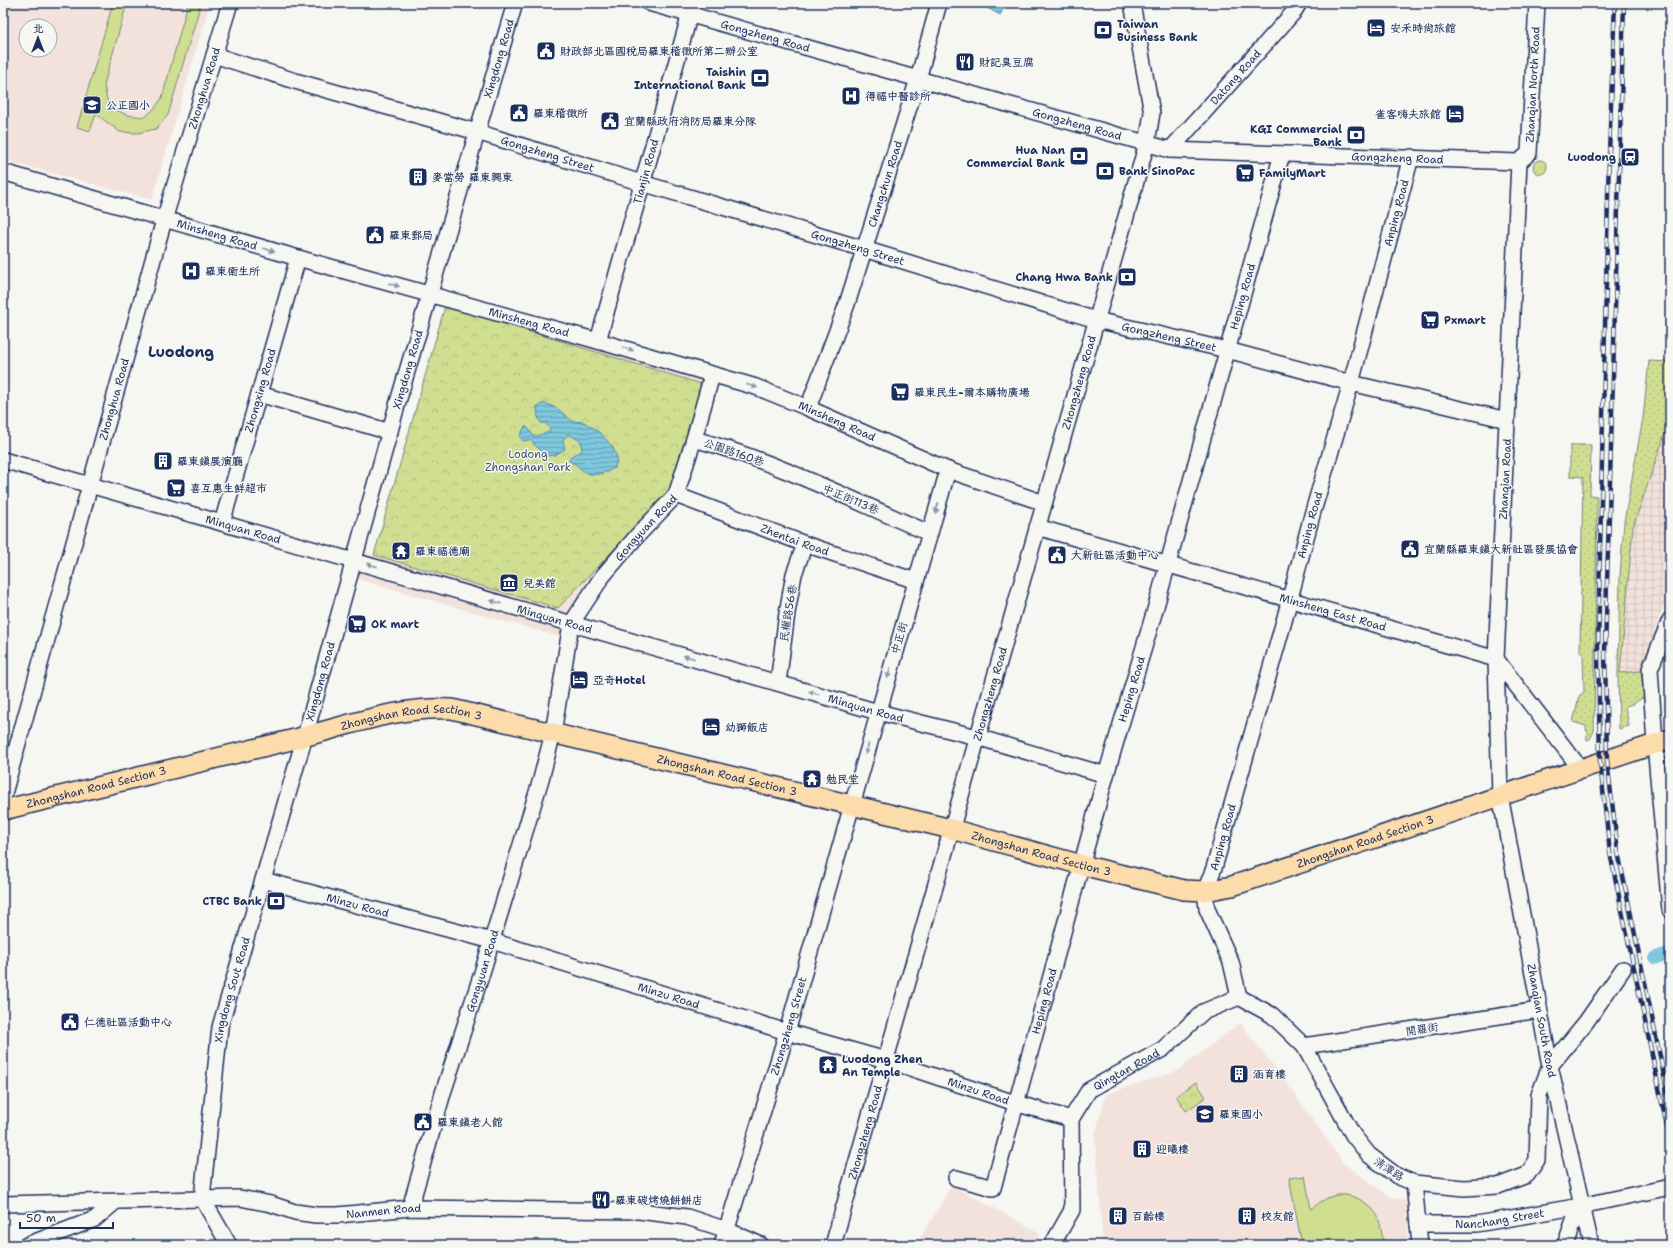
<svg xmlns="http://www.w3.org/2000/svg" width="1673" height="1248" viewBox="0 0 1673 1248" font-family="'Shantell Sans','LXGW WenKai TC',sans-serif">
	<defs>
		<pattern id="industrial-grid" width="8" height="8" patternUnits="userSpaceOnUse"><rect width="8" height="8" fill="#f3e2db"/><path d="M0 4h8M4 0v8" fill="none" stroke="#d0c2be"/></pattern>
		<pattern id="grass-dots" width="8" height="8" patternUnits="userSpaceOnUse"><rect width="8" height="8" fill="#d0de91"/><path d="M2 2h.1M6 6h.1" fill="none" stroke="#b2bf7f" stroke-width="1.8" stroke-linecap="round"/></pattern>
		<pattern id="park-crowns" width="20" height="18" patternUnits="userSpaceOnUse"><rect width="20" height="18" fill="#d0de91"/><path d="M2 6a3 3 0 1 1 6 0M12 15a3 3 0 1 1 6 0" fill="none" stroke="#b2bf7f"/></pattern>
		<pattern id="water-rules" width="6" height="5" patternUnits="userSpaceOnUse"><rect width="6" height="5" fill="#7ec7de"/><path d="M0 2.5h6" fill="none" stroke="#66a2b7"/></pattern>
	</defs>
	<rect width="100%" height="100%" fill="#f6f6f2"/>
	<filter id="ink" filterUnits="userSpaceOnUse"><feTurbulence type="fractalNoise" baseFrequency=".025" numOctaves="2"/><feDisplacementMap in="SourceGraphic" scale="8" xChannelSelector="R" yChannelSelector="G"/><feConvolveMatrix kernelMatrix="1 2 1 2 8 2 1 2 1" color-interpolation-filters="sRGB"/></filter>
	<g filter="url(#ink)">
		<!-- built -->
		<path fill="#f3e2db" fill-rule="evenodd" d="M3,3h207l-58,197 -149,-40zM26,26h24v24h-24z
			M448,293l264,82 -36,120 -113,143 -206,-59 7,-26 194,55 147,-223 -260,-79z
			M1240,1023l40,51 64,90 47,33 16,3 1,45h-305l-8,-110 11,-41 71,-23z
			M952,1185l88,48 -6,12h-118z"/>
		<!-- industrial -->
		<path fill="url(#industrial-grid)" d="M1670,419v168l-29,84 -21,2 13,-146z"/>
		<!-- grass -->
		<path fill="url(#grass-dots)" stroke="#768678" d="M1533 167a7 7 0 1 1 14 0a7 7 0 1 1-14 0Z
			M1649,361l21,1v57l-37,108 -13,146 21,-2 3,26 -11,7 -8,2 4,20 -10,3 -1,-56 2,-97 4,-54 19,-104z
			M1570,445h21l-1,50 7,1 -3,235 -4,8 -3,1 -1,-14 -13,-4 6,-26 5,-4 -1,-39 -3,-1 3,-175 -13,-1z"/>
		<!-- park -->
		<path fill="url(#park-crowns)" stroke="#768678" d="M445,306l260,79 -35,106 -112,117 -184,-53z
			M1196,1082l10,15 -20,14 -10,-15z"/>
		<!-- pitch -->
		<path fill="#d0de91" stroke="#768678" d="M113,3h14l-23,82 3,15 7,9 13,6 18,2 9,-8 8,-11 26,-95h13l-33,112 -12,14 -18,4 -18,-1 -24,-18 -6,17 -13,-4z
			M1305,1176l6,33c7,-5 14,-11 22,-13 17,-5 37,6 45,21 3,8 4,19 6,28h-82l-13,-67z"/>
		<!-- water -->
		<path fill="url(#water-rules)" stroke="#568aab" d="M978,3h29l-7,12z
			M545,403l13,6 14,12 12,1 15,10 13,14 5,11 -2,11c-9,4 -21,10 -30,4 -7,-5 -8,-8 -16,-11l2,-5 11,-5 -1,-10 -13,-7 -5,6 2,9 -10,6 -9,1 -16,-16 -7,1 -3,-5 5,-10 4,3 4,7h3l13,-4 1,-4 -5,-5h-4l-3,-6 -1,-11z"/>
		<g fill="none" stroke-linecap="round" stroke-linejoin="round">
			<!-- canal -->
			<path stroke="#7ec7de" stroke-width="13" d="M1655,958l15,-5"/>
			<!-- minor casing -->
			<g stroke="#1b2f5e" stroke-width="18">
				<g id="minor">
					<path id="s1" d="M649,3l521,147 349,12"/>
					<path id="s2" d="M214,55l81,26 182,51 165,51 222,66 232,71 131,30 124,33 156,37"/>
					<path id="s3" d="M1170,150l123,-137 6,-10"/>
					<path id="s4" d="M1519,162l-23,497 4,136 50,271 41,179"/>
					<path id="s5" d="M1519,162l10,-9 8,-150"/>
					<path id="s6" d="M3,172l295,86 300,83 158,46 52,21 140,62 96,33"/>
					<path id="s7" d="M598,341l95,-338"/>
					<path d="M259,394l131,38"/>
					<path id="s8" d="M808,408l39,-104 71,-225 21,-76"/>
					<path d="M694,439c81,22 158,61 235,94"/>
					<path id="s9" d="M3,460l875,252 99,25 129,38"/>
					<path id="s10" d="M676,495l129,49 111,37"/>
					<path id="s11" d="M222,523l76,-265"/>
					<path id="s12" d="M1037,527l459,132 84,109"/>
					<path d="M1670,620l-20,49 5,75 15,166"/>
					<path d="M778,683l9,-70 7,-39 11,-30"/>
					<path id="s13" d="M3,797l161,-577 66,-217"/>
					<path id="s14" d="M263,880l229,61 295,91 99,28 129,43 56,16"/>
					<path id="s15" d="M1239,997l-8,-35 -24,-53 -2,-18 9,-23 70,-247 28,-106 39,-132 60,-226"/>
					<path d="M1239,997l33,18 32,31 49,89 16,20 28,21 17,7 50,5 34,-2 29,-11 10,-15 2,-65 11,-29 36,-44 37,-53"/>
					<path d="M1304,1046l235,-36"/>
					<path id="s16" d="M956,1178l37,10 113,-413 49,-165 127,-456"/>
					<path d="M1414,1183l6,62"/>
					<path id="s17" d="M3,1204l237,-6 31,6 24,8 21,3h22l72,-7 229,3 48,6 40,13 34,15"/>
					<path id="s18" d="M410,1208l33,-115 38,-117 60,-197 12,-46 18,-109 31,-47 35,-41 39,-41 18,-56 18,-64"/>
					<path id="s19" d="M1418,1224h59l104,-18 89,-19"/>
					<path d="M27,1245l68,-26 20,-17"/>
					<path id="s20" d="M229,1245l-27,-47 18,-171 85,-291 93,-334 117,-399"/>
					<path id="s21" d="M722,1245l65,-213 161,-562"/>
					<path id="s22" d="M833,1245l314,-1102 5,-30 -20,-110"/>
					<path id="s23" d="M1052,1245l20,-35 -1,-91 18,-29 74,-41 40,-37 36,-15"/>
					<path d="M1565,1245l11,-31 5,-8"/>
				</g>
			</g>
			<!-- major casing -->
			<g stroke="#1b2f5e" stroke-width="22">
				<g id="major">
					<path id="s24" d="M3,810c97,-24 194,-48 292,-71 52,-13 103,-33 157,-30l499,120 131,36 102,25 21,1 27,-5 438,-147"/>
				</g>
			</g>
			<!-- minor -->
			<use href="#minor" stroke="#f6f6f2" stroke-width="15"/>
			<!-- major -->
			<use href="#major" stroke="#fddcac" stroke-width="19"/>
			<!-- rail casing -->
			<g stroke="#1b2f5e" stroke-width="4.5">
				<path id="rail" d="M1615,3l-6,150 -8,351 -3,147 2,111 10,91 60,288
					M1624,3l-19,648 2,109 11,92 52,253"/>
			</g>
			<!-- rail -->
			<use href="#rail" stroke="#f6f6f2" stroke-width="3" stroke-dasharray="9" stroke-linecap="butt"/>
		</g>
		<!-- one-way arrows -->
		<defs><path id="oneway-solid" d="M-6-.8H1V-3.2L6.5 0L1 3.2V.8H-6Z"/></defs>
		<g fill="#8892a8">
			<use href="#oneway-solid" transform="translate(269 250) rotate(16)"/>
			<use href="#oneway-solid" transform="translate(394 285) rotate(16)"/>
			<use href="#oneway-solid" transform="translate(628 349) rotate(17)"/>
			<use href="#oneway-solid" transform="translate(752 386) rotate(17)"/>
			<use href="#oneway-solid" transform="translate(937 508) rotate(106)"/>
			<use href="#oneway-solid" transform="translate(372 565) rotate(-164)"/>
			<use href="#oneway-solid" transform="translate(496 602) rotate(-164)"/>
			<use href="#oneway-solid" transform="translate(689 657) rotate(-164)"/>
			<use href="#oneway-solid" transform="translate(889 673) rotate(106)"/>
			<use href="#oneway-solid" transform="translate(814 693) rotate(-164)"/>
			<use href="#oneway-solid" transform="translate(867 749) rotate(106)"/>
		</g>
	</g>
	<!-- icons -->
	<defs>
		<g id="hotel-square" transform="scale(1)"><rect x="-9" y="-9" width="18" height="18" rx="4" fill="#1b2f5e" stroke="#f6f6f2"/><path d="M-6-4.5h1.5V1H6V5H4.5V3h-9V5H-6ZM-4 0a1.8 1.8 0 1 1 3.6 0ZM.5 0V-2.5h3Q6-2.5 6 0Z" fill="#fff"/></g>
		<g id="bank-square" transform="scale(1)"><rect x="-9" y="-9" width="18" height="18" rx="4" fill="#1b2f5e" stroke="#f6f6f2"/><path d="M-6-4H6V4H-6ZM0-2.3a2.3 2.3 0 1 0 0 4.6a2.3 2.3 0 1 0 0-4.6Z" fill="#fff"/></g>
		<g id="civic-square" transform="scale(1)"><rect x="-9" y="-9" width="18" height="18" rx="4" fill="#1b2f5e" stroke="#f6f6f2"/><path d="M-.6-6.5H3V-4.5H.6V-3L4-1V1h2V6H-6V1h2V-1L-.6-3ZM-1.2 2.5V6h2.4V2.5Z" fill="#fff"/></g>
		<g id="restaurant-square" transform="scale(1)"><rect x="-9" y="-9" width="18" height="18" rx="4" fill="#1b2f5e" stroke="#f6f6f2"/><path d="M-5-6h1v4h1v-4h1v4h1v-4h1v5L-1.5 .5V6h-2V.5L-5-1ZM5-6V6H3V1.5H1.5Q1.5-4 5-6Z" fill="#fff"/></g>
		<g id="hospital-square" transform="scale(1)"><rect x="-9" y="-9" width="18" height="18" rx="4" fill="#1b2f5e" stroke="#f6f6f2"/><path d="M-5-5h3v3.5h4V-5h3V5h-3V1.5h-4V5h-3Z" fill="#fff"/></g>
		<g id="school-square" transform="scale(1)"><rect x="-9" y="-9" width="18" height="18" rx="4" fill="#1b2f5e" stroke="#f6f6f2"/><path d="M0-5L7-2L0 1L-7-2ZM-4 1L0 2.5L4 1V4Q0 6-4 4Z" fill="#fff"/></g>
		<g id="station-square" transform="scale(1)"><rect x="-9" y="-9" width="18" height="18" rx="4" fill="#1b2f5e" stroke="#f6f6f2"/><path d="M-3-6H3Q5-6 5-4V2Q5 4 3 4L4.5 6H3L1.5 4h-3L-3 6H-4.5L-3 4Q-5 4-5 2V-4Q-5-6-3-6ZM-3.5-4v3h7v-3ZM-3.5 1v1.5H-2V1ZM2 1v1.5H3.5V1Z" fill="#fff"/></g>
		<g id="supermarket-square" transform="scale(1)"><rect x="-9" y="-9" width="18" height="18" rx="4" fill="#1b2f5e" stroke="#f6f6f2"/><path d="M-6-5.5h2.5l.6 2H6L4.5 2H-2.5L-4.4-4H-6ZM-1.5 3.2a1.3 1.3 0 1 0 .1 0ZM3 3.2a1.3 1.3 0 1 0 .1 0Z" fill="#fff"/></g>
		<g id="building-square" transform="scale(1)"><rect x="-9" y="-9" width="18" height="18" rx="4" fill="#1b2f5e" stroke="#f6f6f2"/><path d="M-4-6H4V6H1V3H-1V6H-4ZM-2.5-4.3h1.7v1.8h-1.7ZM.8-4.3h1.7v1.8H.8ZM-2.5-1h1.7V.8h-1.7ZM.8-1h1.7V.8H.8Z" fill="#fff"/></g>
		<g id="temple-square" transform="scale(1)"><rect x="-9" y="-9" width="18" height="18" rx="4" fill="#1b2f5e" stroke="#f6f6f2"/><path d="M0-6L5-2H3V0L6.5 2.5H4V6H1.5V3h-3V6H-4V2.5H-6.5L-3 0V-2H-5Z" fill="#fff"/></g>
		<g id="museum-square" transform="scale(1)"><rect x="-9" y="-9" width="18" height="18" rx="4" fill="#1b2f5e" stroke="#f6f6f2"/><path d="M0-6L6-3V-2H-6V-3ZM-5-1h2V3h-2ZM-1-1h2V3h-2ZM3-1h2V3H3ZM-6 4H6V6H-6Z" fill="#fff"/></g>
	</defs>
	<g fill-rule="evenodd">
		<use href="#hotel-square" x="1376" y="28"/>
		<use href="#bank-square" x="1103" y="30"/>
		<use href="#civic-square" x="546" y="51"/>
		<use href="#restaurant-square" x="965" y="62"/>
		<use href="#bank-square" x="760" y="78"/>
		<use href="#hospital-square" x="851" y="96"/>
		<use href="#school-square" x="92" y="105"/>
		<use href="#civic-square" x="519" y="113"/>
		<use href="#hotel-square" x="1455" y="114"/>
		<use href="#civic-square" x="610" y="121"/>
		<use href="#bank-square" x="1356" y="135"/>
		<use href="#bank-square" x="1079" y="156"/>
		<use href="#station-square" x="1630" y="157"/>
		<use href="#bank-square" x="1105" y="171"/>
		<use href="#supermarket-square" x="1245" y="173"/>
		<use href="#building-square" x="418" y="177"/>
		<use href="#civic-square" x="375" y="235"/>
		<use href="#hospital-square" x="191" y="271"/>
		<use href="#bank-square" x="1127" y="277"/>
		<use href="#supermarket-square" x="1430" y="320"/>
		<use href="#supermarket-square" x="900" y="392"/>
		<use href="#building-square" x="163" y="461"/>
		<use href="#supermarket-square" x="176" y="488"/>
		<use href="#civic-square" x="1410" y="549"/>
		<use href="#temple-square" x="401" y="551"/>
		<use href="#civic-square" x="1057" y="555"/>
		<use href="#museum-square" x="509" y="583"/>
		<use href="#supermarket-square" x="357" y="624"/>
		<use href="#hotel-square" x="579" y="680"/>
		<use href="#hotel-square" x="711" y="727"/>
		<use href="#temple-square" x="812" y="779"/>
		<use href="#bank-square" x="276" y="901"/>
		<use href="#civic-square" x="70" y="1022"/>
		<use href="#temple-square" x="828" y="1065"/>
		<use href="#building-square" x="1239" y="1074"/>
		<use href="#school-square" x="1205" y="1114"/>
		<use href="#civic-square" x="423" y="1122"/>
		<use href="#building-square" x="1142" y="1149"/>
		<use href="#restaurant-square" x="601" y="1200"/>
		<use href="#building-square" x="1118" y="1216"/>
		<use href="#building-square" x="1247" y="1216"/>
	</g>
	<g text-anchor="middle" stroke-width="3" stroke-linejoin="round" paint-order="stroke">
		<!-- poi labels -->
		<g font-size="11" font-weight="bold" fill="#1b2f5e" stroke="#f6f6f2" text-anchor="start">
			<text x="1117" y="28">Taiwan<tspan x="1117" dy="13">Business Bank</tspan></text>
			<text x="1390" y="32">安禾時尚旅館</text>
			<text x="560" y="55">財政部北區國稅局羅東稽徵所第二辦公室</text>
			<text x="979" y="66">財記臭豆腐</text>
			<text x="746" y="76" text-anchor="end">Taishin<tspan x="746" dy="13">International Bank</tspan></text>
			<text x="865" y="100">得福中醫診所</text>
			<text x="106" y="109">公正國小</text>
			<text x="533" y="117">羅東稽徵所</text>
			<text x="1441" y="118" text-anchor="end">雀客嗨夫旅館</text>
			<text x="624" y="125">宜蘭縣政府消防局羅東分隊</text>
			<text x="1342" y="133" text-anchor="end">KGI Commercial<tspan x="1342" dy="13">Bank</tspan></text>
			<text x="1065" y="154" text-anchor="end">Hua Nan<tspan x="1065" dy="13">Commercial Bank</tspan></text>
			<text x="1616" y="161" text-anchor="end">Luodong</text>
			<text x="1119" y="175">Bank SinoPac</text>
			<text x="1259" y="177">FamilyMart</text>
			<text x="432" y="181">麥當勞 羅東興東</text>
			<text x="389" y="239">羅東郵局</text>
			<text x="205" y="275">羅東衛生所</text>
			<text x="1113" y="281" text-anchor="end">Chang Hwa Bank</text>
			<text x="1444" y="324">Pxmart</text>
			<text x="914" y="396">羅東民生-爾本購物廣場</text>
			<text x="177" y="465">羅東鎮展演廳</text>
			<text x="190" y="492">喜互惠生鮮超市</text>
			<text x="1424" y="553">宜蘭縣羅東鎮大新社區發展協會</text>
			<text x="415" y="555">羅東福德廟</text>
			<text x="1071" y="559">大新社區活動中心</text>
			<text x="523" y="587">兒美館</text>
			<text x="371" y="628">OK mart</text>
			<text x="593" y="684">亞奇Hotel</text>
			<text x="725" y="731">幼獅飯店</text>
			<text x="826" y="783">勉民堂</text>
			<text x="262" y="905" text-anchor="end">CTBC Bank</text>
			<text x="84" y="1026">仁德社區活動中心</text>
			<text x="842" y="1063">Luodong Zhen<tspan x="842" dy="13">An Temple</tspan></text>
			<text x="1253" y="1078">涵育樓</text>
			<text x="1219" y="1118">羅東國小</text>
			<text x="437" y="1126">羅東鎮老人館</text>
			<text x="1156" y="1153">迎曦樓</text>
			<text x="615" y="1204">羅東碳烤燒餅餅店</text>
			<text x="1132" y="1220">百齡樓</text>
			<text x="1261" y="1220">校友館</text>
		</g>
		<!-- street labels -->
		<g font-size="11" fill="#1b2f5e" stroke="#f6f6f2">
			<text dy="4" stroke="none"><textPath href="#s1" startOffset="121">Gongzheng Road</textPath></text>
			<text dy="4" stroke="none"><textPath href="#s20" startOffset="1234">Xingdong Road</textPath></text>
			<text dy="4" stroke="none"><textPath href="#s3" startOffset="98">Datong Road</textPath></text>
			<text dy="4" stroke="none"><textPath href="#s5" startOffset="82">Zhanqian North Road</textPath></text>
			<text dy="4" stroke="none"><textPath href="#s13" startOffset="737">Zhonghua Road</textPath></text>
			<text dy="4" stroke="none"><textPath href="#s1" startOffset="445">Gongzheng Road</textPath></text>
			<text dy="4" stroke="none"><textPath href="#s2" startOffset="348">Gongzheng Street</textPath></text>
			<text dy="4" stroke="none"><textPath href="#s1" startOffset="769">Gongzheng Road</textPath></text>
			<text dy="4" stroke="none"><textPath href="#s7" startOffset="176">Tianjin Road</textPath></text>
			<text dy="4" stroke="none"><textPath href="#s8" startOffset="237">Changchun Road</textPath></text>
			<text dy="4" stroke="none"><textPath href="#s15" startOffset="817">Anping Road</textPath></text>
			<text dy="4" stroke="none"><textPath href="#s6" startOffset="223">Minsheng Road</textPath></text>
			<text dy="4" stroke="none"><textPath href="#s2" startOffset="672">Gongzheng Street</textPath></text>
			<text dy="4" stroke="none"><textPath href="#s16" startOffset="964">Heping Road</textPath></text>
			<text dy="4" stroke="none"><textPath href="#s6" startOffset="547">Minsheng Road</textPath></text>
			<text dy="4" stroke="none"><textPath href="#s2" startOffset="996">Gongzheng Street</textPath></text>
			<text dy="4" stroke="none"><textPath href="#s20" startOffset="910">Xingdong Road</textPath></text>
			<text dy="4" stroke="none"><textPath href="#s22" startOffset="897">Zhongzheng Road</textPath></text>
			<text dy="4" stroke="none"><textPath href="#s11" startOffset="138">Zhongxing Road</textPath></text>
			<text dy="4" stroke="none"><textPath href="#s13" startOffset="413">Zhonghua Road</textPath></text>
			<text dy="4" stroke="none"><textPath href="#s6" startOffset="871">Minsheng Road</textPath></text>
			<text transform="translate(734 452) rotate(19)" y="4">公園路160巷</text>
			<text transform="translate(1505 479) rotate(-87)" y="4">Zhanqian Road</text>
			<text transform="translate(851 499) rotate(23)" y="4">中正街113巷</text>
			<text dy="4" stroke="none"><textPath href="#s15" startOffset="493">Anping Road</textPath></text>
			<text dy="4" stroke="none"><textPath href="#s18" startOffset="729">Gongyuan Road</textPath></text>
			<text dy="4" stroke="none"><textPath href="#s9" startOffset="250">Minquan Road</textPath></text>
			<text dy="4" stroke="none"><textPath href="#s10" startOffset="127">Zhentai Road</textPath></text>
			<text dy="4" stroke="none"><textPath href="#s12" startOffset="308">Minsheng East Road</textPath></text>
			<text transform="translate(788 613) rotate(-81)" y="4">民權路56巷</text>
			<text dy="4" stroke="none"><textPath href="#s9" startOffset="574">Minquan Road</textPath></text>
			<text transform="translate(899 638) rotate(-74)" y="4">中正街</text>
			<text dy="4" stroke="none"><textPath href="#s20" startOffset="586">Xingdong Road</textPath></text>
			<text dy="4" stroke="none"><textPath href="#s16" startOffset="556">Heping Road</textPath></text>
			<text dy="4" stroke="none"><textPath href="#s22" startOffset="573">Zhongzheng Road</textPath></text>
			<text dy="4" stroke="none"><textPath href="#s9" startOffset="898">Minquan Road</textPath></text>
			<text dy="4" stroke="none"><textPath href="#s24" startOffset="420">Zhongshan Road Section 3</textPath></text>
			<text dy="4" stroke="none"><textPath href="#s24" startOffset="744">Zhongshan Road Section 3</textPath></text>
			<text dy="4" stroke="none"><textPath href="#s24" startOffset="96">Zhongshan Road Section 3</textPath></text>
			<text dy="4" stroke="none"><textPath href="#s15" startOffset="169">Anping Road</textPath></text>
			<text dy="4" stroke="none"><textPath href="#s24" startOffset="1404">Zhongshan Road Section 3</textPath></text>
			<text dy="4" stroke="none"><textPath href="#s24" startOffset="1068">Zhongshan Road Section 3</textPath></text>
			<text dy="4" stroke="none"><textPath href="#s14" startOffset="98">Minzu Road</textPath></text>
			<text dy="4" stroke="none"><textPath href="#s18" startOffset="248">Gongyuan Road</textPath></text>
			<text dy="4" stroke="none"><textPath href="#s20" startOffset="265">Xingdong Sout Road</textPath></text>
			<text dy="4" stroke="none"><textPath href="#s14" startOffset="422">Minzu Road</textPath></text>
			<text dy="4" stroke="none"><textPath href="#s16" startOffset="232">Heping Road</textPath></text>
			<text dy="4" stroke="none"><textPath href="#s4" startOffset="863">Zhanqian South Road</textPath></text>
			<text dy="4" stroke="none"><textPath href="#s21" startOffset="229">Zhongzheng Street</textPath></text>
			<text transform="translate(1422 1029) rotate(-9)" y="4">開羅街</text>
			<text dy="4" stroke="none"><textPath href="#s23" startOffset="208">Qingtan Road</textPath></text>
			<text dy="4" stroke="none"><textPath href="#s14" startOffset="746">Minzu Road</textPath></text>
			<text dy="4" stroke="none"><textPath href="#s22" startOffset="117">Zhongzheng Road</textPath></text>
			<text transform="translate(1389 1169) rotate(33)" y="4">清潭路</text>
			<text dy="4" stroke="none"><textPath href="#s17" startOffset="383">Nanmen Road</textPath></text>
			<text dy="4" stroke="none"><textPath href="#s19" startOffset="82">Nanchang Street</textPath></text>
		</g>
		<!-- park labels -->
		<g font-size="11" fill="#3f5268" stroke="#f6f6f2">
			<text x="528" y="458">Lodong<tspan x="528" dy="13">Zhongshan Park</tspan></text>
		</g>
		<!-- district labels -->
		<g font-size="15" font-weight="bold" fill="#1b2f5e" stroke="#f6f6f2">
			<text x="181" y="357">Luodong</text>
		</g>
	</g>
	<!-- margin -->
	<rect width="1673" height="1248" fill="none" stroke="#f6f6f2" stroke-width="16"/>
	<rect x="8" y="8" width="1657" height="1232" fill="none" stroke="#1b2f5e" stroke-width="1.5" filter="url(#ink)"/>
	<!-- north arrow -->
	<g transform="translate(38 38)"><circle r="19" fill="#f6f6f2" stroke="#9ea6b7"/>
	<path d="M0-3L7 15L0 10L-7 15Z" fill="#1b2f5e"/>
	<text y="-6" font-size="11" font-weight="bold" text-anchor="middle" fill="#1b2f5e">北</text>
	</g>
	<!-- scale -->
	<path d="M20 1222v6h93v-6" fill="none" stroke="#1b2f5e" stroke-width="2"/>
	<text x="26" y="1222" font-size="12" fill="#1b2f5e" stroke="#f6f6f2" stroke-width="3" paint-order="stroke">50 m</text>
</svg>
